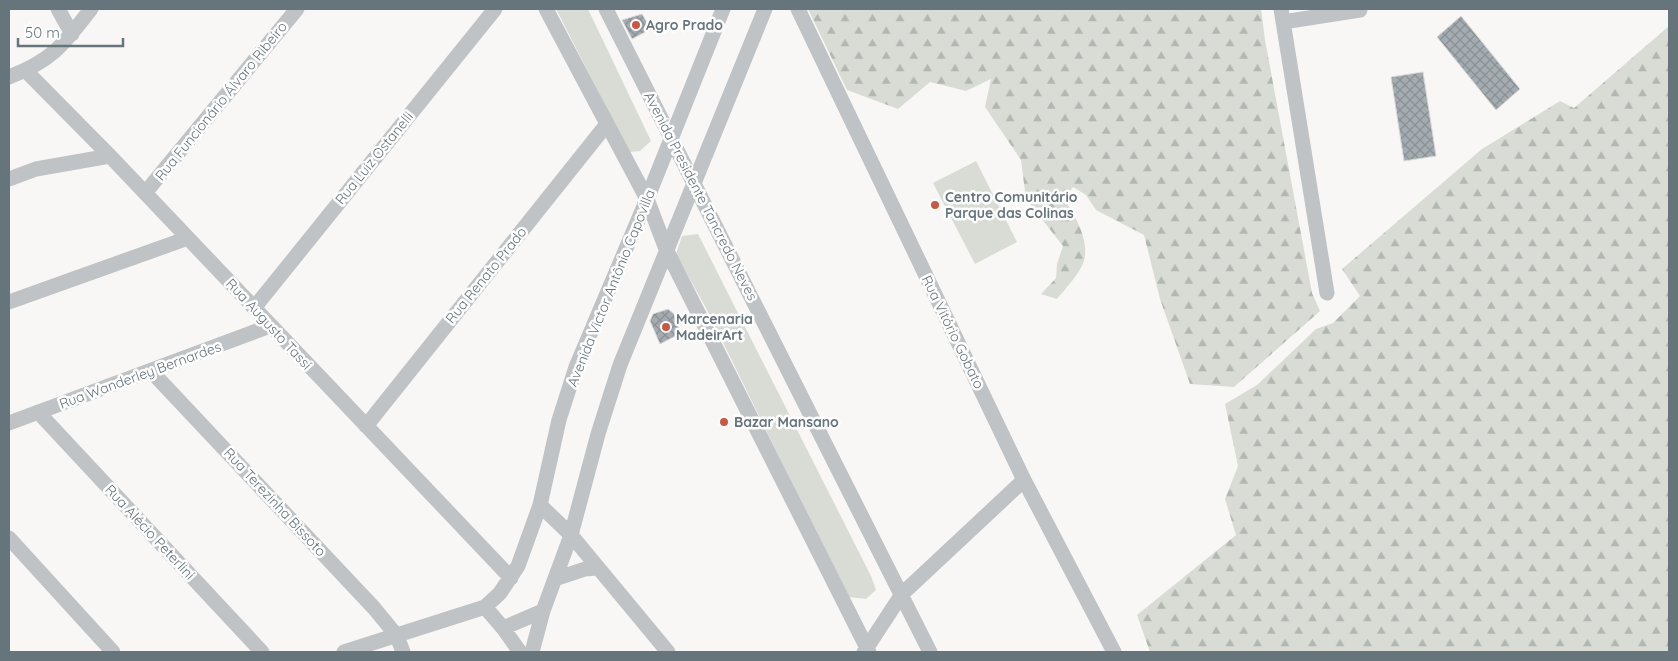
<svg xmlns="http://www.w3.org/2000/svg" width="1678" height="661" viewBox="0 0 1678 661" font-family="Quicksand,sans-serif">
	<defs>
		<pattern id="forest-firs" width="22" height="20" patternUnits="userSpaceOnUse" patternTransform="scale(1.25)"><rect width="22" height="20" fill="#d8dcd5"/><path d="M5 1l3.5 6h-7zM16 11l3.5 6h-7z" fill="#b3b7b2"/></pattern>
		<pattern id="building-cross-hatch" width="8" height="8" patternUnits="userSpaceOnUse" patternTransform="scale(1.25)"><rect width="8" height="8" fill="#a5acb1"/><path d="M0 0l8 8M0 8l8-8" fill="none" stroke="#8a9195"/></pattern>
	</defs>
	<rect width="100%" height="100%" fill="#f8f7f5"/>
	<!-- green -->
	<path fill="#d8dcd5" d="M556,9h32l63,132 -11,10 -11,1z
		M976,161l41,81 -42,22 -42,-81z
		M698,234l173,342 5,14 -10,9 -18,-2 -142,-289 -30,-54 6,-18z"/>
	<!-- forest -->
	<path fill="url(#forest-firs)" d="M808,9h453l4,31 47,253 8,18 -86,76 -44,-3 -30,-85 -16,-64 -48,-25 -10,-15 -13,-8 -9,12c13,20 31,49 15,72 -6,10 -15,19 -22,28l-16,-5 15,-16 1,-14 6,-18 -37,-47 -5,-39 -36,-53 6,-28 -25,12 -36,-9 -32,27 -51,-19z
		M1669,26v626h-519l-13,-37 99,-80 -11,-36 13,-33 -13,-62 32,-19 59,-56 17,-6 27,-27 -18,-27 140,-120 78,-48 14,7z"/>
	<!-- building -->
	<path fill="url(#building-cross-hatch)" stroke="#d9d9d8" d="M642,14l9,15 -19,10 -10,-19z
		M1461,16l59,73 -24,21 -59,-73z
		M1423,72l13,84 -32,5 -13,-84z
		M668,309l6,5 7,19 -21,11 -10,-23 3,-7z"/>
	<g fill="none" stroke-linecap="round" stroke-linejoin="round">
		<!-- minor -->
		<path stroke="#bfc3c6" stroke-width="15" d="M58,9l14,25
			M546,9l101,190 19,50 203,403
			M606,9l324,643
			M798,9l226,471 90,172
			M1281,9l46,284
			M1283,22l77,-12
			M26,71l84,85 401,422
			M9,77c44,-17 54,-32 82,-68
			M9,179l27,-10 74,-13
			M145,193l152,-184
			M9,302l179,-64
			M254,308l241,-299
			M151,371l223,237 23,28 6,16
			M38,412l224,240
			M9,423l261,-97
			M366,426l241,-302
			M540,505l31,30 97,117
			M9,538l104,114
			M555,579l30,-10 12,-1
			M543,611l-40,17 -18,-21 15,-14 18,-27 22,-61 19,-85 17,-53 71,-168 76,-190
			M503,628l17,24
			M344,652l141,-45
			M532,652l11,-41 28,-76 27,-101 22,-69 145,-356
			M864,652l38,-58 122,-114"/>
	</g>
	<!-- markers -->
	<g fill="#cc5741" stroke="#fff" stroke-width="2">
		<circle cx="636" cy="25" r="5"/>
		<circle cx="935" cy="205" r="5"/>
		<circle cx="666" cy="327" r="5"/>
		<circle cx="724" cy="422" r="5"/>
	</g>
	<g text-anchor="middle" stroke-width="5" stroke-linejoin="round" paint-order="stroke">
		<!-- poi labels -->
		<g font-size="14" font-weight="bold" fill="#66747c" stroke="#fff" text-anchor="start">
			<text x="646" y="30">Agro Prado</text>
			<text x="945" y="202">Centro Comunitário<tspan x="945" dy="16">Parque das Colinas</tspan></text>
			<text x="676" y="324">Marcenaria<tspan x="676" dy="16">MadeirArt</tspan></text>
			<text x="734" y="427">Bazar Mansano</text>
		</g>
		<!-- street labels -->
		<g font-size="14" fill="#66747c" stroke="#fff">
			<text transform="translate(221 101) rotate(-51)" y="5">Rua Funcionário Álvaro Ribeiro</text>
			<text transform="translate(374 158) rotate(-51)" y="5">Rua Luiz Ostanelli</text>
			<text transform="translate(701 196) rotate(63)" y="5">Avenida Presidente Tancredo Neves</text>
			<text transform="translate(486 275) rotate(-51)" y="5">Rua Renato Prado</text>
			<text transform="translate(611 288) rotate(-68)" y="5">Avenida Victor Antônio Capovilla</text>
			<text transform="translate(269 324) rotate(47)" y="5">Rua Augusto Tassi</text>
			<text transform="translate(953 332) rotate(64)" y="5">Rua Vitório Gobato</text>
			<text transform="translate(140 375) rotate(-20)" y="5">Rua Wanderley Bernardes</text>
			<text transform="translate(275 502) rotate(47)" y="5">Rua Terezinha Bissoto</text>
			<text transform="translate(150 532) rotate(47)" y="5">Rua Alécio Peterlini</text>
		</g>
	</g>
	<!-- border -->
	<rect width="1678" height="661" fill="none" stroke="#66747c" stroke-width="20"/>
	<!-- scale -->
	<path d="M18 38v8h105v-8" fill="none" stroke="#66747c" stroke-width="2.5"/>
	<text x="25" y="38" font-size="15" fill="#66747c" stroke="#ffffff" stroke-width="4" paint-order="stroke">50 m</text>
</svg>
